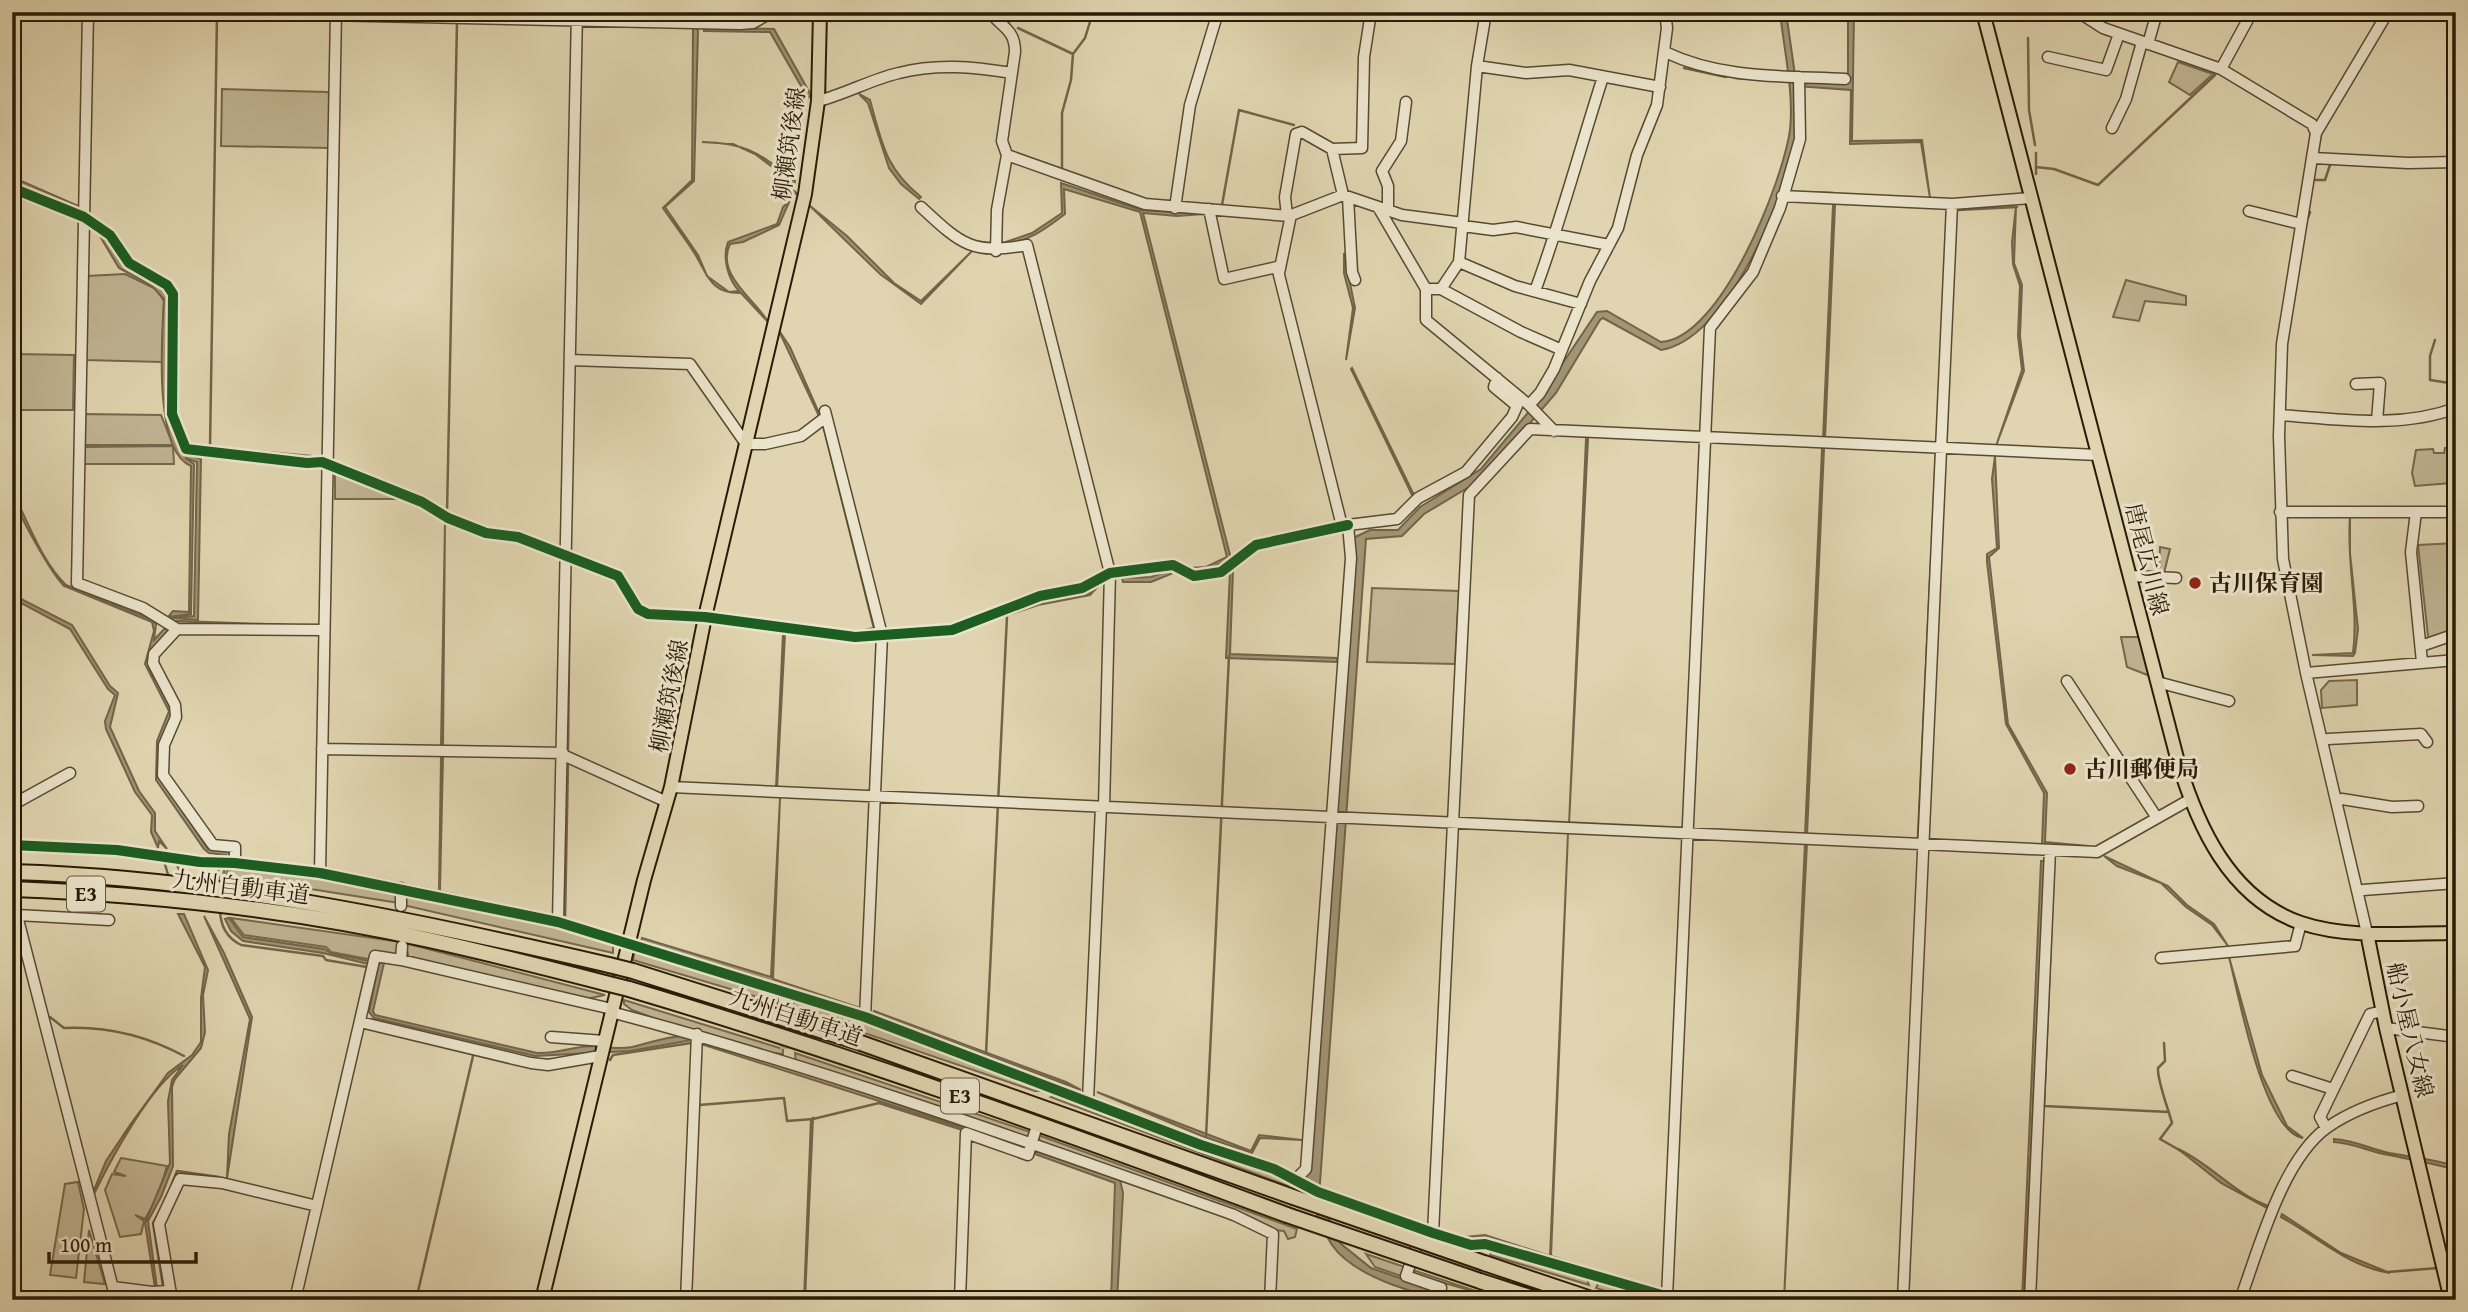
<svg xmlns="http://www.w3.org/2000/svg" width="2468" height="1312" viewBox="0 0 2468 1312" font-family="'Gentium Book Plus','Noto Serif JP',serif">
	<rect width="100%" height="100%" fill="#e0d5b0"/>
	<filter id="stains"><feTurbulence type="fractalNoise" baseFrequency=".00286" numOctaves="4"/><feColorMatrix values="0 0 0 0 .2 0 0 0 0 .09 0 0 0 0 .02 0 0 0 .5 -.17"/></filter>
	<radialGradient id="worn" r=".72"><stop offset=".6" stop-color="#630" stop-opacity="0"/><stop offset="1" stop-color="#630" stop-opacity=".3"/></radialGradient>
	<!-- green -->
	<path fill="#c1b593" stroke="#76684c" stroke-width="2" d="M2178,62l35,12 -23,21 -21,-13z
		M222,89l105,3 4,3 -1,53 -109,-2z
		M125,274l31,15 8,12 -2,61 -77,-2 2,-84z
		M2126,280l60,16v9l-41,-4 -6,20 -26,-4z
		M12,354l62,1 -1,55h-61z
		M83,414l78,1 12,30h-91z
		M173,446l1,18h-92l1,-17z
		M2445,448h5l1,35 -36,3 -3,-13 4,-23 17,-1 1,4h10z
		M335,470l74,29h-74z
		M2456,543v87l-25,8 -3,-2 -10,-91z
		M2160,547l10,2 -6,24 -5,-1z
		M1372,588l87,3 -4,73 -88,-2z
		M2121,637h19l10,39 -23,-9z
		M2357,680v25l-35,3 -1,-18 8,-9z
		M231,866l168,24v13l-170,-27z
		M403,890l206,48 4,5v10l-210,-48z
		M231,918l170,24 -2,15 -28,-3 -3,5 -37,-7 -5,-5 -82,-12z
		M405,943l200,52 -19,4 -177,-41z
		M641,950l139,45 1,9 -148,-44 1,-6z
		M793,998l107,35 145,58h-10l-241,-82z
		M624,1000l159,49v5l-16,-2 -97,-28 -38,-14 -8,-6z
		M795,1053l235,79 -3,8 -231,-77z
		M1059,1093l206,76 25,13 -2,4 -237,-89z
		M1038,1135l259,94 -2,8 -7,2 -4,-8 -12,-1 -31,-17 -201,-72z
		M121,1158l46,8 -9,30 -13,23 -10,-4 9,6 -3,13 -21,3 -15,-47 7,-16 14,2 -12,-4z
		M78,1182l6,27 -8,69 -26,-3 15,-91z
		M89,1230l16,54 -21,-2z
		M1492,1249l94,28 3,8 -99,-30z
		M1366,1254l39,13 -4,9 -26,-9z
		M1413,1270l66,22 1,1 -65,-18z
		M1599,1282l52,16 8,2h-26l-37,-12z
		M12,1288l28,8v4h-28z"/>
	<!-- water -->
	<path fill="#a29576" stroke="#726449" stroke-width="2" d="M1780,12h6l10,70 52,1v-71h6l-2,129 70,-1 8,58 -9,-56 -71,2 1,-54 -55,-4c0,17 2,36 -1,54 -11,59 -67,199 -134,210l-58,-32 -3,2 -44,73 -65,75 -22,19 -45,27 -22,22 -36,3 -47,658 21,46 31,25 92,32c-37,0 -109,-23 -131,-55 -12,-19 -20,-44 -27,-65l48,-642 17,-8h28l22,-23 61,-38 55,-66 61,-91 10,-1 54,31c60,-3 122,-161 129,-212 4,-38 -6,-80 -10,-118z
		M693,28h4l1,3 -4,150 -29,26 33,48 9,21 22,16 10,-1c-11,-12 -17,-33 -11,-49l49,-18 6,-17 7,-7 -11,25 -36,17 -13,2c-15,31 27,57 38,78l-27,-29c-30,1 -33,-17 -46,-39 -10,-16 -22,-31 -32,-46l29,-28z
		M704,28l70,1 37,66 -3,3 -38,-66 -66,-1z
		M859,94l11,6c12,43 15,68 51,97l-2,2 -18,-15 -12,-16 -21,-65z
		M702,142c47,1 57,12 93,39l-2,9 6,5 -9,-3 2,-10 -37,-28 -22,-10z
		M12,177l66,29 -2,3 -64,-27z
		M1061,183l80,27 63,4 -27,2 -34,-3 88,346 -24,10 -19,-1 18,-1 21,-10 -87,-345 -76,-23 1,25c-18,14 -41,31 -65,30l32,-11 30,-20z
		M809,205l38,31 47,47 27,18 52,-51 -52,54 -41,-30z
		M1833,205h2l-10,234h-2z
		M2016,206l-2,57 8,22 -2,51 4,35 -28,75 26,-76 -4,-34 2,-50 -7,-22 -1,-22z
		M105,236l16,26 31,18 15,14 -1,115 16,43 19,7 -3,161 -26,-2 22,-2 3,-154 -12,-4 9,6 -3,150 -23,3 5,-6 16,1 2,-146c-38,-15 -29,-130 -27,-167l-13,-14 -32,-17 -18,-30z
		M1344,253l11,55 -9,52 7,-52 -9,-35z
		M778,329l12,18 29,66 -1,1z
		M1352,368l62,127h-2l-61,-126z
		M1586,439h2l-19,385z
		M1822,449h2l-17,386h-2z
		M1995,456l4,92 -10,9 19,167 39,69 -2,49 43,4 -46,-1 2,-52 -38,-69 -19,-162v-8l10,-6 -5,-69z
		M12,492c17,30 29,69 54,93l85,34 5,5 -2,16 11,-12 3,4c-44,47 2,42 4,81 1,20 -8,45 -12,65l48,71 22,1 -3,28h-4l3,-23 -17,-2 -5,-4 -48,-69 1,-39 12,-30 -24,-47 9,-33 -2,-9 -88,-36c-13,-13 -50,-78 -52,-94z
		M2350,516v37l8,76 -3,24 -2,3 -41,-1 41,-2c6,-46 -7,-91 -3,-137z
		M445,522l-2,224h-2z
		M1168,571l3,3 -20,8h-28l-1,-4 29,-1z
		M1233,571l-3,83 107,4v4l-111,-4 4,-86z
		M1103,581l-13,14 -52,10 -33,11 29,-12 55,-11z
		M12,590l9,9 51,26 38,61 8,7 -8,34 29,64 16,22v18l12,18 -8,-8 -1,7 -7,-16 1,-17 -17,-23 -29,-63 -1,-8 10,-26 -7,-6 -38,-60 -51,-27 -7,-6z
		M783,634h2l-8,154h-1z
		M441,757h2l-3,133h-1z
		M780,798l-7,181 87,29 -68,-22 -4,3 -147,-48 1,-3 129,39z
		M1568,833l-17,423 110,35 -65,-17 -111,-38 -20,3 -27,-9 27,7 20,-2 65,21z
		M1805,843h2l-23,457z
		M2104,856l64,30 19,19 27,19 14,22 -16,-21 -26,-18 -25,-24 -44,-17z
		M2041,861h4l-21,439h-2z
		M178,914h6l24,56 -5,25 2,37 -4,16 -26,31 -3,8 1,79 -12,31 -13,24 9,67h-2l-10,-65 25,-60 -2,-62 4,-21 11,-15c-32,20 -71,92 -88,127l-1,-2 12,-29 24,-36 38,-52 24,-18 9,-13v-44l4,-31z
		M204,916l20,37 28,64 -25,161 2,-44 21,-115z
		M229,918l14,19 81,12 7,4 38,8 -1,3 -45,-11 -80,-12 -12,-10 -6,-12z
		M2229,957l33,118 25,51 16,12c-40,-6 -65,-146 -74,-181z
		M379,962l5,1 -11,48 2,4 162,38c20,1 37,-7 56,-7 14,1 25,4 39,1 20,-5 39,-12 60,-11v4l-62,11 -95,5 -161,-38 -5,-6z
		M874,1011l192,71 15,8 -208,-77z
		M701,1037l419,143 3,13 -6,107h-6l4,-117 -152,-55 -262,-84z
		M1097,1092l154,59 8,-16 43,5 -42,-2 -8,15 -50,-17z
		M813,1118l-8,182h-1l7,-181z
		M2334,1139c20,1 36,10 55,14 23,4 44,6 67,13v4c-23,-7 -44,-10 -67,-15 -19,-3 -35,-12 -55,-13z
		M2178,1149c32,14 57,46 91,57l-2,2 -46,-25z
		M2282,1214l59,39 49,20c-42,-6 -72,-36 -109,-56z"/>
	<g fill="none" stroke-linecap="round" stroke-linejoin="round">
		<!-- stream -->
		<path stroke="#726449" stroke-width="2.5" d="M217,16l-7,431 111,10
			M831,21l52,-6
			M1007,21l2,2
			M1018,28l55,26 -2,26 -9,33v58
			M2028,38l1,72 6,35
			M1073,54l12,-16 8,-26
			M1684,68l42,9
			M1735,78l18,1
			M2036,167l18,2 44,16 117,-110
			M2036,174v-21
			M2315,180h10l5,-15
			M1792,192l41,1
			M1222,205l17,-95 55,15
			M1958,210l59,-3
			M2308,218l2,-6
			M2303,241l3,-17
			M2435,340l-5,16v24l26,4
			M447,513l10,-490
			M1932,541l4,-87
			M713,612l145,20 16,-4 -51,-203
			M174,621l112,4
			M568,751l2,-174
			M1918,837l13,-275
			M164,861l5,17
			M176,863l8,16
			M2054,864l-10,242 125,6
			M317,866l3,-233
			M218,867l1,18
			M323,868l134,27
			M220,909c0,16 7,29 21,36l82,11 3,4 41,7 -11,49
			M563,919l20,5
			M565,919l3,-156
			M50,1017l14,11c42,-2 83,8 120,28
			M2164,1043l1,18 -7,7c-1,12 10,40 14,55l-12,16 21,12
			M986,1054l21,-438
			M534,1059l18,1
			M610,1060l3,-5 78,-12
			M700,1082l-1,23 85,-7 3,23 26,-2 66,-16 84,27
			M1206,1137l23,-481
			M172,1184l5,-13 42,6
			M158,1215l-5,8 10,63
			M2448,1267l8,-3
			M2388,1272l50,-4
			M416,1300l57,-244"/>
		<!-- minor-tunnel -->
		<path stroke="#bcb08e" stroke-width="10" stroke-dasharray="10 5" stroke-linecap="butt" d="M784,1014l1,35"/>
		<!-- minor casing -->
		<g stroke="#584930" stroke-width="13">
			<path id="minor" d="M88,12l-11,571 66,25 34,21 147,1
				M179,12l561,12 13,-1 19,-11
				M990,12c12,16 25,17 25,40l-13,89 5,14 -10,55 -1,41
				M2078,12l25,16 118,41 91,55 4,9
				M2148,44l9,-32
				M1665,52c56,27 119,24 180,27
				M2048,57l58,13 13,-36
				M1477,66l49,7 43,-3 91,17
				M2221,69l31,-57
				M818,101c28,-7 54,-22 81,-28 38,-10 75,-6 113,0
				M2112,128l14,-29 16,-57
				M1332,149l11,46
				M1007,155l138,49 144,12 54,-21 59,20 61,8
				M2313,158l95,5 48,-1
				M12,188l72,29 26,18 19,28 38,22 6,9 -1,120 14,35 121,14 15,-1 100,40 26,16 38,15 32,4 100,39 20,33 10,5 57,3 150,20 97,-7 88,-34 42,-8 28,-15 63,-8 21,11 27,-4 35,-27 92,-20
				M1782,196l170,8 79,-6
				M1348,197l4,75 3,8
				M921,207c40,37 50,48 106,38l83,328 -6,234
				M1378,207l48,82v31l103,85 25,26
				M1175,208l15,-103 28,-93
				M1209,209l15,70 53,-12 65,259
				M1388,210v-24l-6,-15 19,-30 5,-39
				M2249,211l52,13
				M1287,216l-2,-19 11,-63 6,-2 30,17 30,-1 2,-91 7,-45
				M1463,226l30,4 23,-3 93,18
				M1459,262l56,24 66,18
				M1279,273l12,-58
				M1426,289h15l18,-27 18,-196 9,-54
				M1441,289l80,43 41,18
				M1535,291c26,-70 45,-143 68,-214
				M570,360l120,4 56,80h19l36,-8 25,-19
				M2356,384l24,-1 -3,38
				M1529,405l11,-12 14,-24 36,-88 28,-53 19,-73 20,-50 10,-77 -2,-16
				M825,411l57,224 -17,382
				M2280,415c58,4 120,14 176,-7
				M2280,512h176
				M2416,512l-5,40 11,110
				M2130,576l46,2
				M177,629l-23,25 -1,9 22,42 1,12 -12,28 -1,30 50,70 22,2v16
				M2421,646l35,-12
				M2306,673l150,-13
				M2067,681l90,137
				M2157,682l72,19
				M2328,739l93,-5 6,8
				M322,749l241,4
				M563,755l104,47
				M671,787l1426,65 92,-52
				M2342,799l50,8 26,-1
				M12,805l58,-32
				M12,845l105,5 83,12 35,1 85,10 238,49 307,95 336,128 73,24 44,23 115,41 38,12 14,-1 194,56
				M320,873l16,-861
				M401,888v18
				M2363,890l93,-7
				M13,900l103,400
				M17,915l92,5
				M558,922l19,-910
				M2367,933l-61,-260 -23,-114 -4,-123 3,-92 34,-211 72,-121
				M2161,958l134,-12 6,-23
				M401,960l211,49
				M784,991v17
				M611,1012c212,56 417,130 623,203l39,19 -3,66
				M360,1022l171,41 17,2 52,-9
				M2386,1028l70,9
				M551,1037l53,4
				M2292,1076l41,13
				M1088,1100l13,-293
				M2326,1128l-6,-11 50,-103 13,-3
				M1295,1180l11,-11 45,-611 -3,-33 49,-6 21,-21 48,-26 46,-55 5,-11 -23,-19 3,-9
				M1433,1233l36,-738 61,-66 568,26
				M1420,1236l-14,40 35,12 -2,12
				M113,1287l39,5 16,-1
				M1667,1297l43,-969 43,-56 27,-64 20,-69 -1,-62
				M172,1300l-13,-76 21,-45 42,4 95,23
				M295,1300l80,-344 26,4 1,-14
				M686,1300l11,-266
				M960,1300l6,-167 62,22 7,-23
				M1903,1300l49,-1096
				M2030,1300l20,-450
				M2240,1300c19,-51 42,-141 88,-173 23,-16 48,-25 75,-32"/>
		</g>
		<!-- major casing -->
		<g stroke="#2a1a06" stroke-width="16">
			<path id="major" d="M1983,12l194,746c20,67 52,140 124,165 48,16 105,10 155,10
				M2367,933l19,95 65,272
				M542,1300l102,-420 27,-93 34,-170 100,-423 13,-93 2,-89"/>
		</g>
		<!-- highway casing -->
		<g stroke="#2a1a06" stroke-width="18">
			<path id="highway" d="M12,872c205,6 399,47 597,93
				M12,889c139,5 281,21 417,51 59,13 118,28 176,43
				M633,971l228,72 432,154
				M629,989c222,66 440,145 658,226
				M1484,1263l110,37
				M1480,1281l59,19"/>
		</g>
		<!-- minor -->
		<use href="#minor" stroke="#ebe4cc" stroke-width="10"/>
		<!-- major -->
		<use href="#major" stroke="#e0d5b0" stroke-width="12"/>
		<!-- highway -->
		<use href="#highway" stroke="#e0d5b0" stroke-width="14"/>
		<!-- highway-bridge casing -->
		<g stroke="#2a1a06" stroke-width="18" stroke-linecap="butt">
			<path id="highway-bridge" d="M609,965l24,6
				M605,983l24,6
				M1293,1197l191,66
				M1287,1215l193,66"/>
		</g>
		<!-- highway-bridge -->
		<use href="#highway-bridge" stroke="#e0d5b0" stroke-width="14"/>
		<!-- cycleway casing -->
		<g stroke="#ebe4cc" stroke-width="15">
			<path id="cycleway" d="M12,188l72,29 26,18 19,28 38,22 6,9 -1,120 14,35 121,14 15,-1 100,40 26,16 38,15 32,4 100,39 20,33 10,5 57,3 150,20 97,-7 88,-34 42,-8 28,-15 63,-8 21,11 27,-4 35,-27 92,-20
				M12,845l105,5 83,12 35,1 85,10 238,49 307,95 336,128 73,24 44,23 115,41 38,12 14,-1 194,56"/>
		</g>
		<!-- cycleway -->
		<use href="#cycleway" stroke="#1b5e20" stroke-width="10"/>
	</g>
	<!-- markers -->
	<g fill="#8f2418" stroke="#ebe4cc" stroke-width="2.5">
		<circle cx="2195" cy="583" r="7"/>
		<circle cx="2070" cy="769" r="7"/>
	</g>
	<g text-anchor="middle" stroke-width="6" stroke-linejoin="round" paint-order="stroke">
		<!-- shield labels -->
		<g fill="#ebe4cc" stroke="#645741" stroke-width="2">
			<rect x="67" y="876.5" width="38" height="35" rx="5"/>
			<rect x="941" y="1078.5" width="38" height="35" rx="5"/>
		</g>
		<g font-size="21" font-weight="bold" fill="#2a1a06">
			<text x="86" y="901">E3</text>
			<text x="960" y="1103">E3</text>
		</g>
		<!-- street labels -->
		<g font-size="23" fill="#2a1a06" stroke="#ebe4cc">
			<text transform="translate(789 144) rotate(-82)" y="8">柳瀬筑後線</text>
			<text transform="translate(2147 559) rotate(76)" y="8">唐尾広川線</text>
			<text transform="translate(669 696) rotate(-79)" y="8">柳瀬筑後線</text>
			<text transform="translate(241 887) rotate(7)" y="8">九州自動車道</text>
			<text transform="translate(796 1017) rotate(18)" y="8">九州自動車道</text>
			<text transform="translate(2410 1030) rotate(77)" y="8">船小屋八女線</text>
		</g>
		<!-- poi labels -->
		<g font-size="23" font-weight="bold" fill="#2a1a06" stroke="#ebe4cc" text-anchor="start">
			<text x="2209" y="591">古川保育園</text>
			<text x="2084" y="777">古川郵便局</text>
		</g>
	</g>
	<!-- margin -->
	<rect width="2468" height="1312" fill="none" stroke="#e0d5b0" stroke-width="42"/>
	<rect x="14" y="14" width="2440" height="1284" fill="none" stroke="#2a1a06" stroke-width="3.5"/>
	<rect x="21" y="21" width="2426" height="1270" fill="none" stroke="#2a1a06" stroke-width="2"/>
	<!-- scale -->
	<path d="M49 1252v10h147v-10" fill="none" stroke="#2a1a06" stroke-width="3.5"/>
	<text x="60" y="1252" font-size="21" fill="#2a1a06" stroke="#ebe4cc" stroke-width="5" paint-order="stroke">100 m</text>
	<rect width="100%" height="100%" filter="url(#stains)"/>
	<rect width="100%" height="100%" fill="url(#worn)"/>
</svg>
